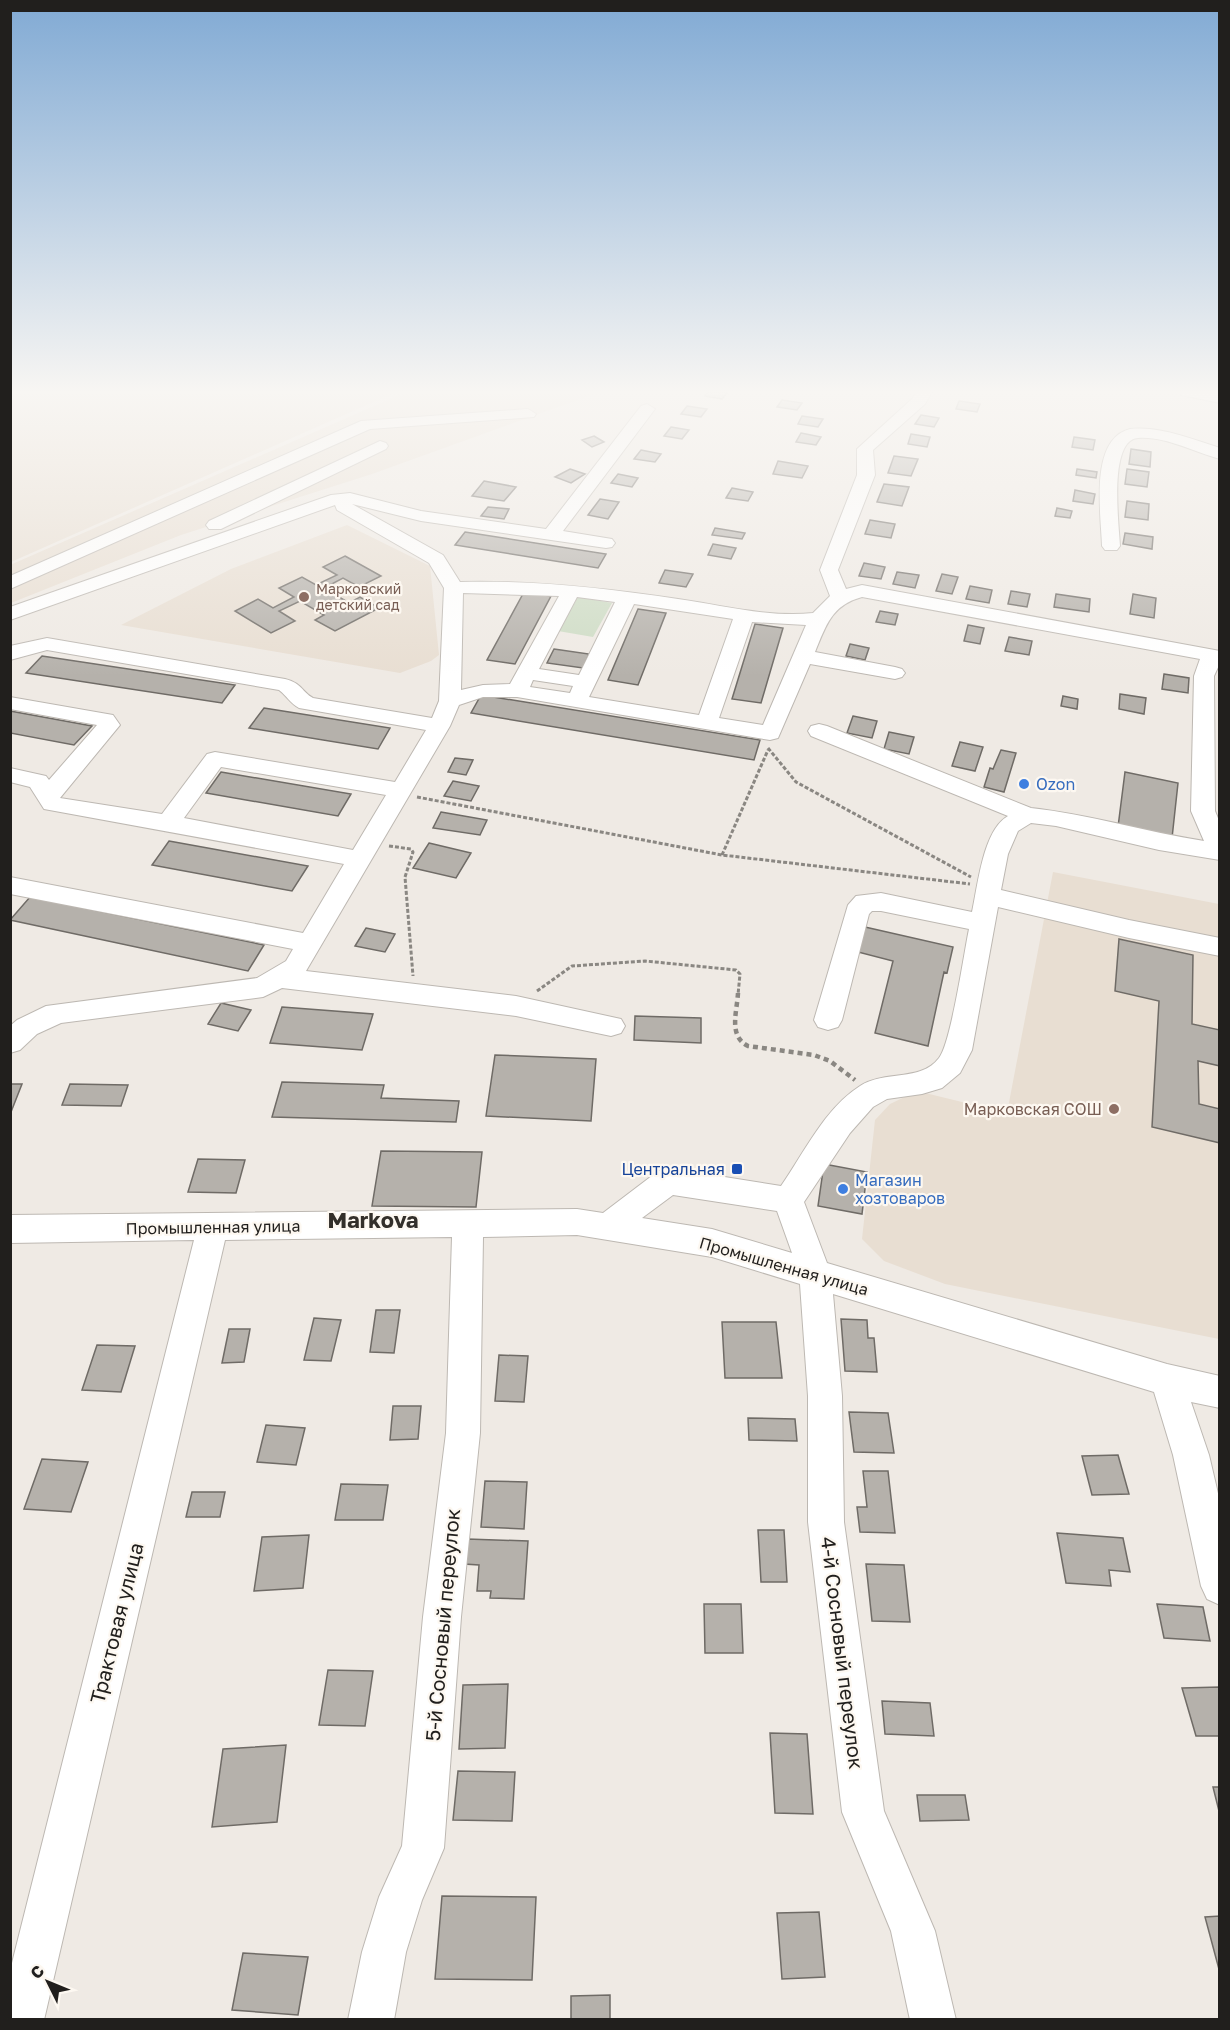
<svg xmlns="http://www.w3.org/2000/svg" width="1230" height="2030" viewBox="0 0 1230 2030" font-family="'Golos Text',sans-serif">
	<rect width="100%" height="100%" fill="#efeae4"/>
	<!-- built -->
	<path fill="#e8ded2" d="M11,392h385l-385,170z
		M406,392h194l-228,82 -191,61 -170,68 -1,-38z
		M347,525l83,41 9,89 -8,6 -31,12 -279,-48 110,-56z
		M1053,872l166,32v435l-274,-55 -61,-23 -22,-22 13,-119 15,-16 27,-13 90,22z"/>
	<!-- green -->
	<path fill="#cedcc5" d="M578,597l34,6 -19,34 -35,-6z"/>
	<!-- building -->
	<path fill="#b5b1ab" stroke="#6f6b66" stroke-width="1.5" d="M708,392h20l-6,7 -17,-3z
		M782,400l20,3 -5,7 -20,-3z
		M959,401l21,3 -3,8 -21,-3z
		M687,406l20,3 -6,8 -20,-3z
		M921,415l18,3 -5,9 -19,-3z
		M802,416l21,3 -5,8 -20,-3z
		M671,427l18,3 -7,9 -18,-3z
		M801,433l20,4 -5,8 -20,-3z
		M911,434l19,3 -3,10 -19,-3z
		M594,436l10,6 -12,5 -10,-7z
		M1074,437l21,3 -2,10 -21,-3z
		M1131,449l20,3 -1,15 -21,-3z
		M641,450l20,4 -6,8 -21,-3z
		M894,456l24,3 -7,17 -23,-3z
		M778,461l30,5 -6,12 -29,-4z
		M570,469l15,5 -14,9 -16,-6z
		M1077,469l20,3 -1,6 -20,-3z
		M1127,469l22,3 -2,15 -22,-3z
		M618,474l20,4 -6,9 -21,-4z
		M484,481l32,6 -12,14 -32,-5z
		M884,484l25,3 -7,19 -25,-4z
		M732,488l21,4 -5,9 -22,-3z
		M1075,490l20,4 -2,10 -20,-3z
		M600,499l19,3 -11,17 -20,-4z
		M1127,501l22,3 -1,16 -23,-3z
		M488,507l21,2 -5,10 -23,-3z
		M1057,508l15,3 -2,7 -15,-2z
		M870,520l25,4 -4,14 -26,-4z
		M715,528l30,5 -3,6 -30,-4z
		M465,532l141,22 -8,14 -143,-23z
		M1125,533l28,4 -1,12 -29,-5z
		M713,544l23,4 -5,11 -23,-4z
		M345,556l36,20 -22,11 -16,-9 -19,10 25,15 11,-6 19,11 -44,23 -20,-11 9,-5 -24,-14 -21,10 16,10 -24,12 -36,-22 23,-12 15,9 21,-11 -15,-9 23,-11 14,8 21,-10 -14,-8z
		M864,563l21,4 -4,12 -22,-3z
		M665,570l28,4 -7,13 -27,-4z
		M897,572l22,3 -4,13 -22,-4z
		M942,574l16,3 -6,17 -16,-3z
		M970,586l22,4 -3,13 -23,-4z
		M1011,591l19,3 -3,13 -19,-3z
		M524,592l27,4 -36,68 -28,-4z
		M1056,594l34,5 -1,13 -35,-5z
		M1133,594l23,4 -2,20 -24,-4z
		M638,609l28,4 -28,72 -30,-5z
		M880,611l18,3 -3,11 -19,-3z
		M755,624l28,4 -22,75 -29,-4z
		M968,625l16,3 -4,16 -16,-3z
		M1009,637l23,4 -3,14 -24,-4z
		M850,644l19,4 -4,12 -19,-4z
		M554,649l35,5 -6,14 -36,-5z
		M42,656l193,29 -13,18 -196,-30z
		M1164,674l25,4 -1,15 -26,-4z
		M1120,694l26,4 -2,16 -25,-5z
		M481,695l279,45 -6,20 -283,-47z
		M1063,696l15,3 -1,10 -16,-3z
		M264,708l126,20 -12,21 -129,-21z
		M10,711l82,15 -18,19 -64,-12z
		M853,716l24,5 -5,17 -25,-5z
		M889,732l25,5 -5,17 -25,-5z
		M960,742l23,5 -8,24 -23,-5z
		M1001,750l15,3 -12,39 -20,-5 6,-19 3,1z
		M455,758l18,2 -7,15 -18,-3z
		M221,772l130,22 -13,22 -132,-23z
		M1125,772l53,11 -6,55 -54,-11z
		M453,781l26,5 -8,15 -27,-5z
		M441,812l46,8 -7,15 -47,-7z
		M169,841l139,25 -16,25 -140,-26z
		M429,843l42,10 -15,25 -43,-10z
		M30,897l234,48 -16,26 -238,-51z
		M865,927l88,20 -6,26 -3,-1 -16,74 -53,-13 18,-72 -35,-9z
		M366,928l29,6 -10,18 -30,-6z
		M1119,939l74,16 -1,69 28,6v36l-22,-5 1,43 21,5v34l-68,-16 7,-126 -44,-10z
		M221,1003l30,7 -13,21 -30,-7z
		M282,1007l91,7 -11,36 -92,-7z
		M635,1016l66,2v25l-67,-3z
		M495,1055l101,4 -5,62 -105,-5z
		M282,1082l102,3 -3,13 78,3 -3,21 -184,-5z
		M10,1084h12l-11,28h-1z
		M70,1084l58,1 -7,21 -59,-1z
		M381,1151l101,1 -6,55 -104,-1z
		M198,1159l47,1 -9,33 -48,-1z
		M824,1164l43,8 -5,42 -44,-8z
		M376,1310h24l-6,43 -24,-1z
		M314,1318l27,2 -10,41 -27,-1z
		M841,1319l26,1 1,18h6l3,34 -32,-1z
		M722,1322h54l6,56h-57z
		M229,1329h21l-6,33 -22,1z
		M97,1345l38,1 -14,46 -39,-2z
		M499,1355l29,1 -4,46 -29,-1z
		M393,1406h28l-3,33 -28,1z
		M849,1412l39,1 6,40 -40,-1z
		M748,1418l47,1 2,22 -48,-1z
		M266,1425l39,3 -9,37 -39,-3z
		M1118,1455l11,39 -37,1 -10,-39z
		M42,1459l46,3 -17,50 -47,-3z
		M863,1471h25l7,62 -35,-1 -3,-25h10z
		M485,1481l42,1 -3,47 -43,-2z
		M341,1484l47,1 -5,35h-48z
		M192,1492h33l-5,25h-34z
		M758,1530h26l3,52h-26z
		M1057,1533l66,5 7,34 -21,-2 2,16 -45,-3z
		M309,1535l-6,53 -49,3 8,-54z
		M467,1539l61,2 -4,58 -34,-1 1,-7h-14l2,-26 -15,-1z
		M866,1564l38,1 6,57 -38,-1z
		M704,1604h37l2,49h-38z
		M1157,1604l46,3 7,34 -46,-3z
		M328,1670l45,1 -8,55 -46,-1z
		M508,1684l-3,64 -46,1 4,-64z
		M1220,1687v49h-24l-14,-48z
		M882,1701l48,2 4,33 -49,-2z
		M770,1733l37,1 6,80 -38,-1z
		M286,1745l-9,77 -65,5 11,-78z
		M458,1771l57,1 -3,49 -59,-1z
		M1213,1787h7v28z
		M917,1795h48l4,25 -49,1z
		M442,1896l94,1 -4,83 -97,-1z
		M819,1912l6,65 -43,2 -5,-66z
		M1220,1916v57l-15,-56z
		M243,1953l65,4 -10,58 -66,-5z
		M610,1995v25h-39v-24z"/>
	<g fill="none" stroke-linecap="round" stroke-linejoin="round">
		<!-- minor casing -->
		<g stroke="#bdb8b2" stroke-width="2">
			<path id="minor" d="M916,392h16l-7,12 -52,46 2,25 -37,95 8,19 16,-4 358,66v12l-6,13 1,135 5,12v37l-61,-10 -103,-24 -25,-3 -13,8 -10,23 -7,36 128,30 91,18v18l-91,-18 -131,-31 -26,143 -12,23 -18,15 -20,6 -35,5 -14,8 -23,26 -46,69 23,61 340,101 53,12v32l-29,-6 18,53 11,47v103l-13,-6 -6,-13 -28,-131 -19,-63 -321,-98 9,102 2,126 40,289 51,120 21,89h-46l-19,-89 -49,-119 -34,-290v-126l-8,-112 -88,-27 -135,-22 -94,2 -3,196 -19,184 -17,231 -22,52 -16,52 -12,68h-46l14,-68 17,-55 23,-51 21,-229 23,-184 6,-196 -227,3 -181,780h-34v-49l184,-731 -184,3v-28l567,-6 26,4 54,-41 11,-4 113,18c23,-33 44,-78 79,-100 24,-16 61,-4 79,-28 12,-15 25,-105 30,-129l-88,-18h-9l-3,3 -27,106 -4,7 -10,3 -10,-3 -4,-7 34,-115 8,-9 25,-3 91,19c6,-27 11,-82 36,-96l-197,-80 -3,-5 3,-5 8,-2 8,2 204,82c58,6 115,24 173,33l-13,-30 3,-135 6,-17 -338,-62c-30,8 -36,28 -47,55l80,15 7,2 3,4 -3,4 -7,2 -85,-15 -32,74 -8,2 -253,-43h-34l-24,8 -9,21 -144,245 210,25 105,23 4,7 -4,7 -10,3 -95,-20 -234,-28 -19,9 -202,26 -24,11 -17,16 -10,3v-27l7,-6 29,-14 211,-28 29,-17 7,-12 -283,-55v-17l293,56 41,-69 -300,-55 -14,-22 -20,-5v-14l36,8 3,4 48,-55 -87,-16v-12l103,18 7,10 -60,73 102,16 45,-60 8,-2 180,30 31,-52 -127,-22c-9,-5 -12,-12 -20,-18l-232,-40 -37,10v-14l37,-8 238,41c17,4 17,13 28,19l119,20 7,-17 5,-113 -15,-25 -92,-53 -2,-5 -325,115v-13l321,-112 19,-2 71,18 125,18 95,-123 6,-2 8,5 -92,122 49,8 3,4 -3,4 -6,1 -185,-27 -69,-17 91,51 17,27c73,-2 145,6 218,17 43,6 93,19 135,14l17,-17 -10,-26 37,-95v-26l56,-51zM463,593l96,3 -49,88 -27,1 -22,5zM577,597l38,5 -36,73 -40,-6zM634,604l99,15 -34,96 -110,-18zM752,622l54,3 -43,100 -44,-7zM533,680l40,6 -3,7 -40,-6zM221,767l165,28 -33,55 -169,-32zM673,1195l104,16 15,42 -80,-24 -70,-11z
				M1178,392l42,1v10l-39,-8z
				M528,409l8,5 -2,3 -164,12 -360,160v-13l351,-155z
				M1130,429c31,-3 61,10 90,19v11c-27,-7 -54,-23 -82,-21 -30,2 -19,87 -18,108l-3,4h-12l-3,-4c-1,-32 -13,-107 28,-117z
				M380,441l6,2 2,3 -2,3 -165,80h-12l-3,-4 3,-4z"/>
		</g>
		<!-- path-far1 -->
		<path stroke="#8a8782" stroke-width="3" stroke-dasharray="4 2" stroke-linecap="butt" d="M768,748l28,34 175,95
			M417,797l305,58 248,29
			M389,846l22,3 2,3 -8,25 8,99
			M722,855l46,-105
			M537,991l35,-25 73,-5 91,9 4,4 -2,21"/>
		<!-- path -->
		<path stroke="#8a8782" stroke-width="4.5" stroke-dasharray="5 4" stroke-linecap="butt" d="M738,993c-1,19 -10,43 10,53l66,9 16,6 25,19"/>
		<!-- minor -->
		<use href="#minor" fill="#fff" fill-rule="evenodd"/>
	</g>
	<!-- sky -->
	<linearGradient id="sky" x2="0" y2="1"><stop stop-color="#81aad4"/><stop offset="0.58" stop-color="#f8f6f3"/><stop offset="1" stop-color="#f8f6f3" stop-opacity="0"/></linearGradient>
	<rect width="1230" height="676" fill="url(#sky)"/>
	<!-- markers -->
	<g fill="#8d6e63" stroke="#fdf8f1" stroke-width="2">
		<circle cx="304" cy="597" r="6"/>
		<circle cx="1114" cy="1109" r="6"/>
	</g>
	<g fill="#3f7fe0" stroke="#fdf8f1" stroke-width="2">
		<circle cx="1024" cy="784" r="6"/>
		<circle cx="843" cy="1189" r="6"/>
	</g>
	<rect fill="#1a4fb4" stroke="#fdf8f1" stroke-width="2" x="731" y="1163" width="12" height="12" rx="3"/>
	<g text-anchor="middle" stroke-width="4.5" stroke-linejoin="round" paint-order="stroke">
		<!-- far-education labels -->
		<g font-size="14" fill="#785e54" stroke="#fdf8f1" text-anchor="start">
			<text x="316" y="594">Марковский<tspan x="316" dy="16">детский сад</tspan></text>
		</g>
		<!-- shop labels -->
		<g font-size="16" fill="#366cbe" stroke="#fdf8f1" text-anchor="start">
			<text x="1036" y="790">Ozon</text>
			<text x="855" y="1186">Магазин<tspan x="855" dy="18">хозтоваров</tspan></text>
		</g>
		<!-- education labels -->
		<g font-size="16" fill="#785e54" stroke="#fdf8f1" text-anchor="end">
			<text x="1102" y="1115">Марковская СОШ</text>
		</g>
		<!-- transit labels -->
		<g font-size="16" fill="#164399" stroke="#fdf8f1" text-anchor="end">
			<text x="725" y="1175">Центральная</text>
		</g>
		<!-- street labels -->
		<g font-size="16" fill="#211f1d" stroke="#fdf8f1">
			<text transform="translate(213 1227) rotate(-1)" y="6">Промышленная улица</text>
			<text transform="translate(784 1266) rotate(16)" y="6">Промышленная улица</text>
		</g>
		<!-- near-street labels -->
		<g font-size="20" fill="#211f1d" stroke="#fdf8f1">
			<text transform="translate(117 1623) rotate(-76)" y="7">Трактовая улица</text>
			<text transform="translate(443 1625) rotate(-85)" y="7">5-й Сосновый переулок</text>
			<text transform="translate(842 1653) rotate(83)" y="7">4-й Сосновый переулок</text>
		</g>
		<!-- district labels -->
		<g font-size="22" font-weight="bold" fill="#332f2a" stroke="#fdf8f1">
			<text x="373" y="1228">Markova</text>
		</g>
	</g>
	<!-- border -->
	<rect width="1230" height="2030" fill="none" stroke="#211f1d" stroke-width="24"/>
	<!-- north arrow -->
	<g transform="translate(48 1982) rotate(313)" stroke="#fdf8f1" stroke-width="4.5" paint-order="stroke">
	<path d="M0-4.5L10 22L0 15L-10 22Z" fill="#211f1d"/>
	<text y="-9" font-size="16" font-weight="bold" text-anchor="middle" fill="#211f1d">С</text>
	</g>
</svg>
